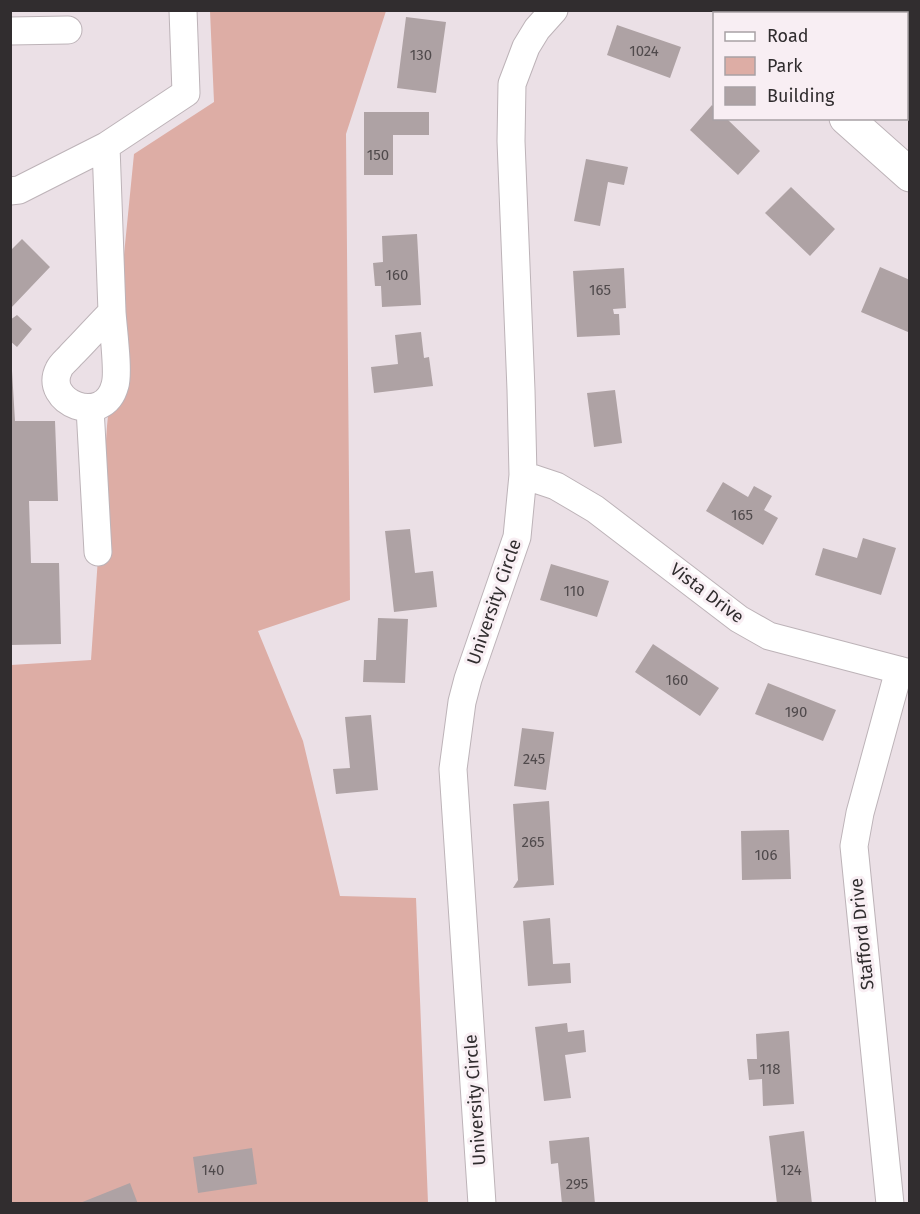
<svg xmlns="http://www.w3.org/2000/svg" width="920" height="1214" viewBox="0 0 920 1214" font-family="'Fira Sans',sans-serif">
	<rect width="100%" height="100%" fill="#ebe0e6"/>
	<!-- green -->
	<path fill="#ddada5" d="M210,11h176l-40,123 4,466 -92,31 45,110 37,155 76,2 12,305 -417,1v-539l80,-5 16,-234 27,-272 80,-52z"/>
	<!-- building -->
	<path fill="#aea2a4" d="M879,10h31v6l-4,3v-5h-24z
		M406,17l40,5 -10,71 -39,-5z
		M617,25l64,22 -11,31 -63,-23z
		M712,105l2,3v10h12l34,33 -22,24 -48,-45z
		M364,112h65v23h-36v40h-29z
		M586,159l42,8 -4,18 -16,-3 -8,44 -26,-5z
		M791,187l44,42 -25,27 -45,-43z
		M417,234l4,71 -39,2 -1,-21h-6l-2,-23 10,-1 -1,-26z
		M22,239l28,28 -40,42v-58z
		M880,267l30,13 -2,52 -47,-20z
		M624,268l2,40 -13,1 1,5h5l1,21 -43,2 -4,-66z
		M17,315l15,14 -15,18 -7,-6v-21z
		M421,332l3,26 5,-1 4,29 -59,7 -3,-26 27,-3 -3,-29z
		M10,371h2l3,50h40l3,80h-29l2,62h28l2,81 -51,1z
		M615,390l7,53 -28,4 -7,-54z
		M723,482l25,15 6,-11 18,10 -8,14 14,8 -15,27 -57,-34z
		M410,529l5,44 18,-2 4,36 -43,5 -9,-81z
		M863,538l33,10 -15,47 -66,-20 8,-27 34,10z
		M551,564l58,17 -12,36 -57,-17z
		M378,618l30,1 -3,64 -42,-1 1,-22h12z
		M653,644l66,44 -19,28 -65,-44z
		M768,683l68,27 -13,31 -68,-27z
		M371,715l7,75 -42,4 -3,-25 17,-1 -5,-51z
		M522,728l32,4 -8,58 -32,-4z
		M549,801l5,84 -41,3 5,-8 -5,-76z
		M789,830l2,49 -49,1 -1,-49z
		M550,918l3,46 17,-1 1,20 -43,3 -5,-65z
		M567,1023l1,9 16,-2 2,22 -21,3 6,43 -27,3 -9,-74z
		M789,1031l5,73 -31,2 -1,-27 -13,1 -2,-21h10l-1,-25z
		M804,1131l8,73h-35l-8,-68z
		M589,1137l6,67h-33l-4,-41 -7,1 -2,-23z
		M252,1148l5,36 -59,9 -5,-36z
		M130,1183l8,21h-58v-1z"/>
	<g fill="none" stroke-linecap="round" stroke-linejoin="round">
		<!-- minor casing -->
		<g stroke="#bdb3b8" stroke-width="29">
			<path id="minor" d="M10,31l58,-1
				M106,146l6,166c-14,14 -27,29 -41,43 -3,4 -10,9 -12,14 -17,33 45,59 56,16 4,-13 -2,-57 -3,-73
				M10,191l9,-1 87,-44 80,-53 -3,-83
				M90,408l8,144
				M523,475l33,11 39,23 144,110 30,17 141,37
				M482,1204l-29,-435 9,-67 6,-23 49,-142 6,-62 -2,-85 -10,-249 1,-57 14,-37 11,-18 17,-19
				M890,1204l-36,-358 6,-33 39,-143"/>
		</g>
		<!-- major casing -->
		<g stroke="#bdb3b8" stroke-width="35">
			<path id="major" d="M750,10l3,4
				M846,118l64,57"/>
		</g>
		<!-- minor -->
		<use href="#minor" stroke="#fff" stroke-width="27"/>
		<!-- major -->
		<use href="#major" stroke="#fff" stroke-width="33"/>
	</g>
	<g text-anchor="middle" stroke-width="6" stroke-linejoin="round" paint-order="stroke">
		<!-- number labels -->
		<g font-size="15" fill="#504a4c">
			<text x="644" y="56">1024</text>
			<text x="421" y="60">130</text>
			<text x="378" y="160">150</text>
			<text x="397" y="280">160</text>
			<text x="600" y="295">165</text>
			<text x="742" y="520">165</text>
			<text x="574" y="596">110</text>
			<text x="677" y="685">160</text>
			<text x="796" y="717">190</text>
			<text x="534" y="764">245</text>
			<text x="533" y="847">265</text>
			<text x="766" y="860">106</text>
			<text x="770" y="1074">118</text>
			<text x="213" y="1175">140</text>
			<text x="791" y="1175">124</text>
			<text x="577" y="1189">295</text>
		</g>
		<!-- street labels -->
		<g font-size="18" fill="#312d2f" stroke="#f8eef3">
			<text transform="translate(707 593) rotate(37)" y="6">Vista Drive</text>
			<text transform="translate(494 602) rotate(-71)" y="6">University Circle</text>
			<text transform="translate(862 934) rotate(-96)" y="6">Stafford Drive</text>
			<text transform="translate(475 1100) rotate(-94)" y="6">University Circle</text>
		</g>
	</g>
	<!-- border -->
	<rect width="920" height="1214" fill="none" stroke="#312d2f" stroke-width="24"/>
	<!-- legend -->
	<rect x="713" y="12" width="195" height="108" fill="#f8eef3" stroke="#a8a1a5" stroke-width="1.5"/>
	<rect x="725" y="32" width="30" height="9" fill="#ffffff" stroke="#a8a1a5" stroke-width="1.5"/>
	<text x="767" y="42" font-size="18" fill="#312d2f">Road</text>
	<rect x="725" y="57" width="30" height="18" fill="#ddada5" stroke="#a8a1a5" stroke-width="1.5"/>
	<text x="767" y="72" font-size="18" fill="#312d2f">Park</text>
	<rect x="725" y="87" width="30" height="18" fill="#aea2a4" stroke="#a8a1a5" stroke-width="1.5"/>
	<text x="767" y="102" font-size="18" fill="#312d2f">Building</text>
</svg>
